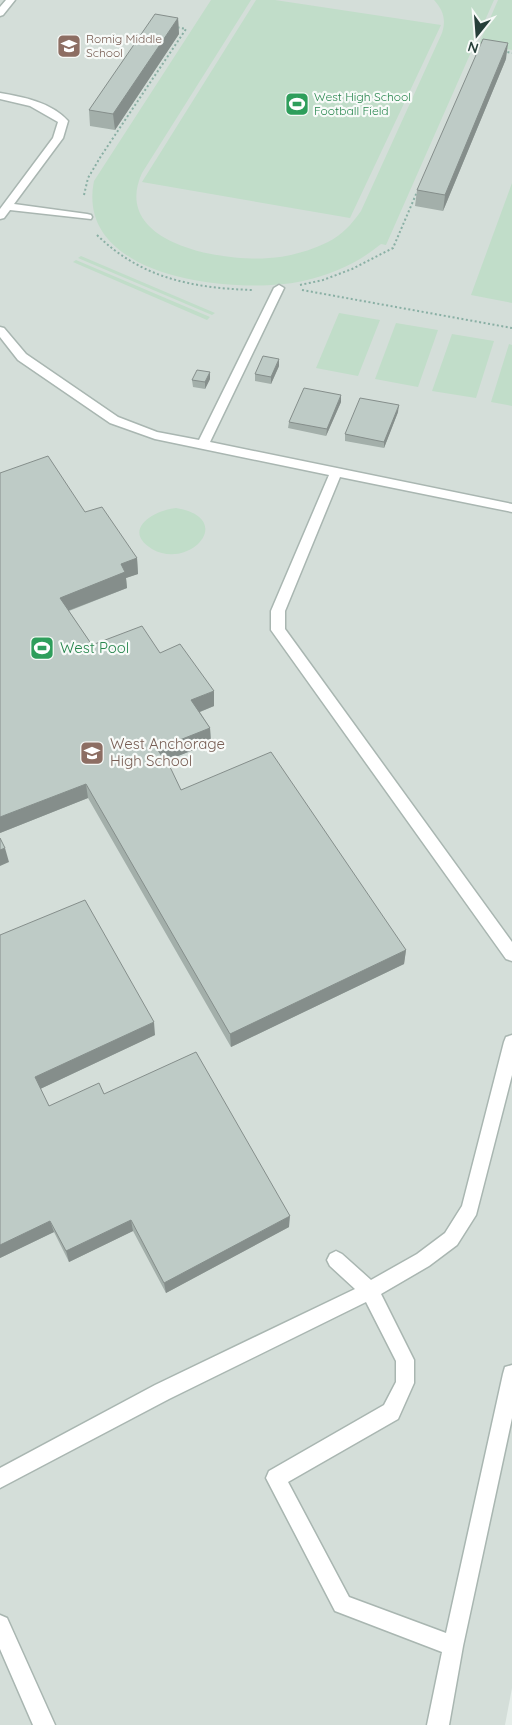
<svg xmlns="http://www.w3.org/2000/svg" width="512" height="1725" viewBox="0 0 512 1725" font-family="Quicksand,sans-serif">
	<rect width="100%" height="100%" fill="#e6eeea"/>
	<!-- built -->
	<path fill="#d4ded9" d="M0,0h512v1688l-7,37h-505z"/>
	<!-- green -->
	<path fill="#c1ddc9" d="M211,0h40l-109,173c-32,70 80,89 127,85 19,-1 41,-7 59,-16 14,-7 24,-18 33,-31l81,-178c4,-13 2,-22 -8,-33h60l-108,245 -5,-1c-23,19 -48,30 -78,37 -65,14 -229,-1 -209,-100z
		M256,0h19l166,25 -91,193 -208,-36z
		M498,0h14v50l-33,-6z
		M512,183v120l-41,-8z
		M81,256l134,57 -3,2 -134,-57z
		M76,260l134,57 -3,3 -134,-58z
		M339,313l41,7 -22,56 -42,-8z
		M396,323l42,7 -20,57 -43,-8z
		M452,334l42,7 -18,57 -44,-7z
		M509,344l3,1v61l-21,-4z
		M176,508c61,10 14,63 -24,41 -31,-19 2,-39 24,-41z"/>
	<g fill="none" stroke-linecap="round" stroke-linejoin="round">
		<!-- minor casing -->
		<g stroke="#a9b6b1" stroke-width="3">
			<path id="minor" d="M6,0h9l-12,15 -3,1v-9z
				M0,93c23,4 51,9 68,28l-5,17 -49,66 73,10 4,1 1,2 -1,2 -81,-9 -6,8 -4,1v-10l53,-71 5,-16 -28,-16 -30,-7z
				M279,285l5,3 -74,154 302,62v8l-172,-35 -55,134v18l227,313v19l-6,-2 -235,-329v-19l58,-136 -174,-36 -45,-16 -92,-63 -18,-23v-10l4,1 22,26 92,63 39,15 42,8 75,-152z
				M512,1035v40l-36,140 -19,30 -28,21 -48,28 33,66v23l-16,36 -110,63 61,115 97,36 57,-259 2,-7 7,-2v53l-49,228 -14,79h-22l15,-73 -107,-41 -69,-133 3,-7 115,-66 12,-23v-21l-30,-59 -197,97 -169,89v-20l155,-83 200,-96 -25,-23 -3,-6 3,-6 6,-3 6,3 29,26 46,-26 28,-21 17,-27 42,-164 2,-5z
				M0,1615l7,3 48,107h-22l-33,-76z"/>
		</g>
		<!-- path -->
		<path stroke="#89afa4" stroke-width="2" stroke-dasharray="2 2.5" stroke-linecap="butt" d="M503,51l9,2
			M84,195l4,-17 13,-22 85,-127 -10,-2
			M97,235c44,43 95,53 155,55
			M300,285l23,-5 29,-11 41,-21 24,-56
			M302,290l210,38"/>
		<!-- minor -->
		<use href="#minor" fill="#fff" fill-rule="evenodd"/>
	</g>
	<!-- wall -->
	<path fill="#a3afaa" d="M178,18l1,16 -64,96 -25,-4 -1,-16z
		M506,59l-63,152 -28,-5 2,-16z
		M279,366l-8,18 -16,-3v-7z
		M210,372v7l-5,10 -12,-2 -1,-7z
		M341,402l-15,34 -38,-8 1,-6z
		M398,412l-14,36 -39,-7v-7z
		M85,512l52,46 1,16 -12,4 1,10 -58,23 23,34 68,8 54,53 -14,6 10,16 1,15 -46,18 16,29 225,160 -2,14 -173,83 -143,-249 -88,35z
		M0,935l155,100 -115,54 9,17 55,-12 185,133 -123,66 -33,-62 -64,31 -15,-30 -54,26z"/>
	<!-- shaded-wall -->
	<path fill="#858e8b" d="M178,18l1,16 -64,96 -2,-16z
		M508,43l-2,16 -63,152 2,-16z
		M279,359v7l-8,18v-7z
		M210,372v7l-5,10v-7z
		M341,395v7l-15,34 1,-7z
		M399,405l-1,7 -14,36v-6z
		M137,558l1,16 -12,4 1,10 -65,25 -2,-15 61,-34z
		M214,691v15l-22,9 -1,-15z
		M210,728l1,15 -53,21 -1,-15z
		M86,784l2,14 -88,35v-16z
		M5,848l4,14 -9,4v-16z
		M406,950l-2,14 -173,83 -1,-13z
		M154,1022l1,13 -117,55 -3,-13z
		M290,1216l-1,11 -123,66 -2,-10z
		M131,1220l2,11 -64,31 -3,-11z
		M50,1221l4,11 -54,26v-13z"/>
	<!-- building -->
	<path fill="#becbc6" stroke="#858e8b" d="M155,14l23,4 -65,96 -24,-4z
		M483,39l25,4 -63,152 -28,-5z
		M263,356l16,3 -8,18 -16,-3z
		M197,370l13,2 -5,10 -13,-2z
		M304,388l37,7 -14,34 -38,-7z
		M360,398l39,7 -15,37 -39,-8z
		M48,456l37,56 17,-5 35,51 -16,6 4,8 -65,26 32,47 50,-19 18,27 20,-9 34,47 -23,9 19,28 -53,21 14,20 10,21 90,-38 135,198 -176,84 -144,-250 -86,33v-344z
		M0,838l5,10 -5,2z
		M85,900l69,122 -119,55 14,29 50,-23 5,11 92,-42 94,164 -126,67 -33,-63 -65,31 -16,-30 -50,24v-310z"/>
	<!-- icons -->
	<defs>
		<g id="school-square" transform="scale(1.25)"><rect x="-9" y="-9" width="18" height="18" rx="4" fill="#8d6e63" stroke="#f7faf8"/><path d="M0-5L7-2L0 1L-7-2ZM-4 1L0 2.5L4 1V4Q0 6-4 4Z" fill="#fff"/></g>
		<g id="stadium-square" transform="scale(1.25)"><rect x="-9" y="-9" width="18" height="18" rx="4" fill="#2e9e5b" stroke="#f7faf8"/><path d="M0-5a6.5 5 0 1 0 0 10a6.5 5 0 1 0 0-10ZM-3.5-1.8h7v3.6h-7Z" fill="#fff"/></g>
	</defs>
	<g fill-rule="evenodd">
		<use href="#school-square" x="69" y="46"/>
		<use href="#stadium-square" x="297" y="104"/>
		<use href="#stadium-square" x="42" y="648"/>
		<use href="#school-square" x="92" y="753"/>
	</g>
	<g text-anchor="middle" stroke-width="4.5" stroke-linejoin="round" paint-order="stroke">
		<!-- far-education labels -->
		<g font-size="12" fill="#785e54" stroke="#f7faf8" text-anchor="start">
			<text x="86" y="43">Romig Middle<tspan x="86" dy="14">School</tspan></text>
		</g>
		<!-- far-leisure labels -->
		<g font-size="12" fill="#27864d" stroke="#f7faf8" text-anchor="start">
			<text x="314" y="101">West High School<tspan x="314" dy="14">Football Field</tspan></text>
		</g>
		<!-- leisure labels -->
		<g font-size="15" fill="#27864d" stroke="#f7faf8" text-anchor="start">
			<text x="60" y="653">West Pool</text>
		</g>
		<!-- education labels -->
		<g font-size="15" fill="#785e54" stroke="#f7faf8" text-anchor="start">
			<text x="110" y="749">West Anchorage<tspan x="110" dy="17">High School</tspan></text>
		</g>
	</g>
	<!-- north arrow -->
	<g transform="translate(477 35) rotate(197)" stroke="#f7faf8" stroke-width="4" paint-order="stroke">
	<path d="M0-4L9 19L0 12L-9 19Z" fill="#263f39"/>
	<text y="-8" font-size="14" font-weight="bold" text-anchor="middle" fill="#263f39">N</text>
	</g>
</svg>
